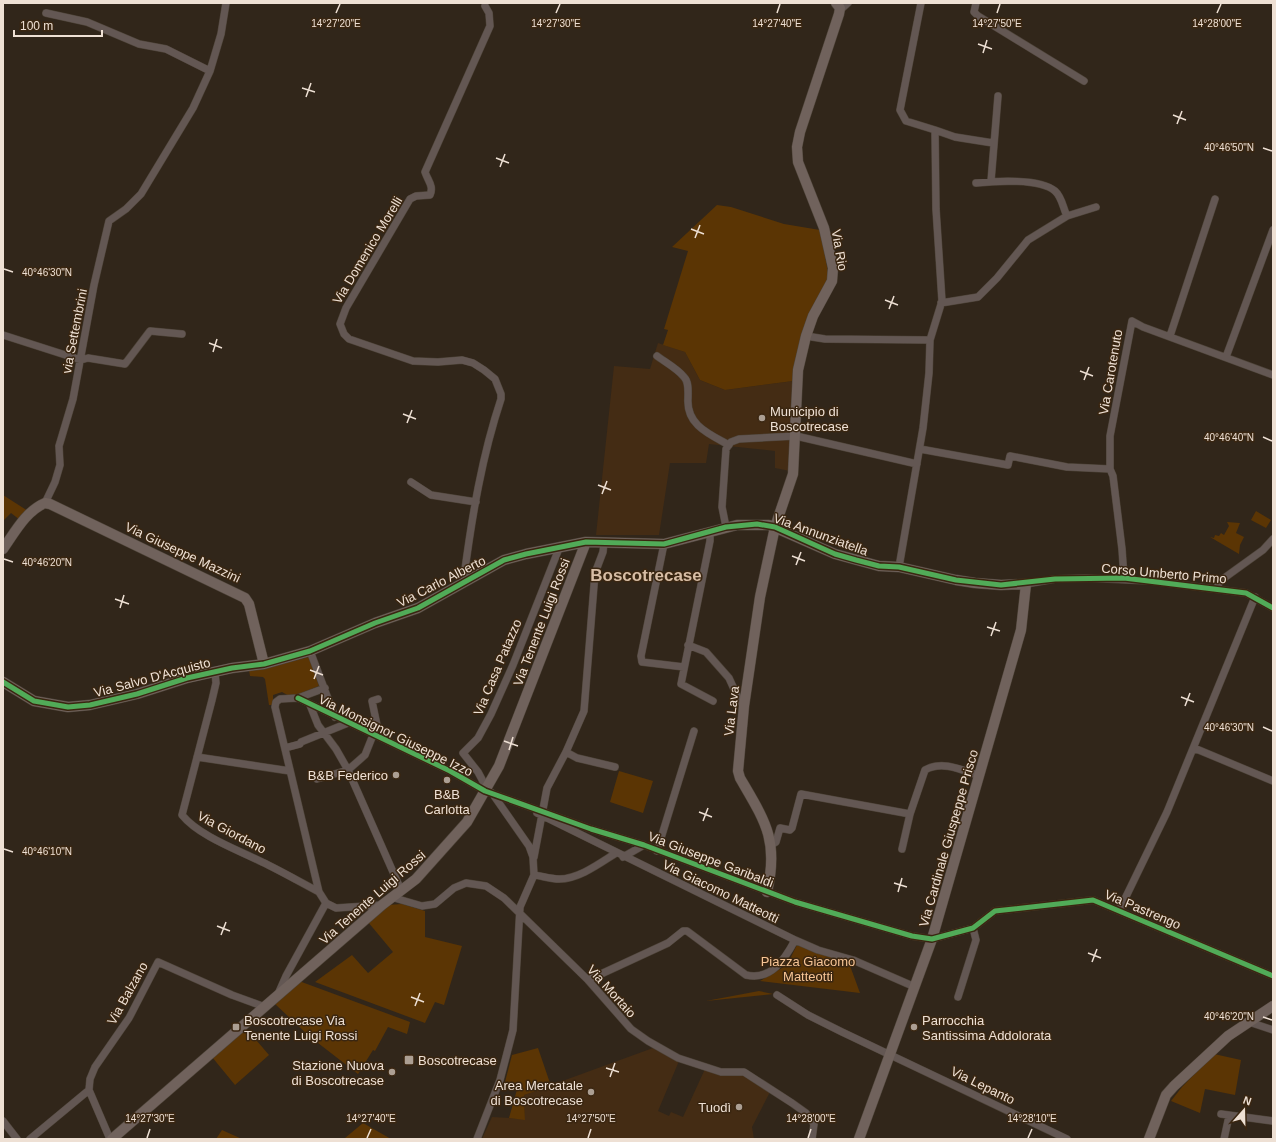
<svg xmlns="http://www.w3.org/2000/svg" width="1276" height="1142" viewBox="0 0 1276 1142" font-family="Helvetica,sans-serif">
	<rect width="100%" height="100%" fill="#31261a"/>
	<!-- built -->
	<path fill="#442c14" d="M658,343l27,9 15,28 25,10 68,-9 -3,90 -15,-3v-17l-66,-7 -3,19h-36l-11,72h-63l18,-169 36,3z
		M653,1048l26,13 -21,50 11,5 2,-4 12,5 22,-48 38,5 28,16 -19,37 2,12h-272l10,-22 33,2 -1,-24z"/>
	<!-- green -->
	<path fill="#5b3504" d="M717,205l14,2 53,17 36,6 9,47 -36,104 -68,9 -25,-10 -15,-28 -22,-7 5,-15 -4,-1 24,-78 -16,-4z
		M3,495l25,16 -8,9 -9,-7 -8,8z
		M1256,511l15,9 -5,8 -15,-8z
		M1227,522l13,1 -4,10 8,4 -4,8 -1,9 -29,-17 4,1 1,-3 4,1 2,-3 3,2 5,-9z
		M309,657l10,29 -28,11 -9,-5 -9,3v10h-4l-4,-26 -2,-2 -13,-1 -1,-6 18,-2z
		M619,771l34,10 -10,32 -33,-11z
		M402,904l23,7v26l37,9 -18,59 -9,-3 -10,21 -110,-41 37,-27 16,18 25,-21 -25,-30 19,-17z
		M797,945l52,18 11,30 -100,-12 27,-16z
		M299,981l111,41 -3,12 -19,-7 -13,24 -2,-1 -15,24 -49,-38 -35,-33z
		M759,991l14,3 -67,7z
		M245,1027l24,28 -34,30 -23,-28z
		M538,1048l13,38 -27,9 1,25 -16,-2 9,-32 -13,-4 7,-27z
		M1214,1054l27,6 -6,35 -30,-6 -5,24 -29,-12 11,-14z
		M363,1123l28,16 -46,-1z
		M222,1130l20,9h-26z"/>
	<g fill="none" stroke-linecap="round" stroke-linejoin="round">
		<!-- street casing -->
		<g stroke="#4e4439" stroke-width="8">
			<path id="street" d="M976,3l-2,9 4,4 106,65
				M839,11l9,-8
				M46,13l41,9 52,22 27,5 44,22
				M935,130l20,7 38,6
				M991,181l7,-85
				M976,183c19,-2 64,-5 79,8 7,6 8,17 12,25
				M941,303l37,-6 19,-19 31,-38 39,-24 29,-9
				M3,335l78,25 7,-2 37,6 25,-33 32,3
				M806,336l19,3 105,1
				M1170,336l45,-137
				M657,356c8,6 21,13 27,21 5,5 4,14 4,21 -2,27 21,36 41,47
				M1226,357l47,-127
				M920,449l88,16 2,-9 57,11 43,2
				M411,482l20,13 45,7
				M45,503l10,-21 5,-17 -1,-19 14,-47 21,-114 15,-64 17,-12 15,-15 52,-86 17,-37 11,-37 5,-31
				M726,527l-4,-20 4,-58 5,-7 8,-3 57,-3 121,28
				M710,532v9l-29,143 32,17
				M664,544l-23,112 1,6 42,5
				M899,567l24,-139 6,-55 1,-33 12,-39 -6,-92 -1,-79 -29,-9 -6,-11 21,-107
				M1124,578l-2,-29 -9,-73 -3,-7v-33l22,-115 11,6 130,48
				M465,582l-1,-5c8,-61 18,-121 37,-178v-5l-6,-15 -11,-9 -11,-7 -11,-3 -24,2 -25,-1 -64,-22 -5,-5 -4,-10 6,-16 64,-109 6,-3 14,-1c4,-9 -2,-14 -5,-23l65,-146 -1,-13 -4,-7
				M1026,584l29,-5 31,-1 65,3 95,12 27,15
				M1217,588l3,-7 43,-31 10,-11
				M688,645l18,7 23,26 10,22 5,6
				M310,651l25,66
				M215,672l1,11 -4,17 -30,115c17,21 56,35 80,47 19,9 38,20 57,30
				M325,688l-27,10 -18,1 -4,3 -1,5 44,185 7,11 10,5 46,-3
				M298,698l152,73 35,20 106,38 53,16 151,57 117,34 20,3 41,-11 22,-17 98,-11 180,76
				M310,705l8,20 18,24 12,21 53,120
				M285,748l15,-4 1,-2 47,-19
				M1194,748l79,33
				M566,752l11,6 38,9
				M197,757l93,14
				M317,779l31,-9 17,-15 12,-30 -5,-24 6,-2
				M486,787l-8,-15 -15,-19 15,-15 13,-24 22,-49 47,-119
				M537,813l258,127 23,10 35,10 62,27
				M771,845l5,-3 4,-14 10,2 2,-2 9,-34 109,20
				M902,849l8,-35 15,-44c17,-10 37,0 55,6
				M657,851l37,-120
				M534,857l13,-69 19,-36 18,-41 11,-138 8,-21 1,-10
				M623,857l21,-12
				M534,875c8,1 17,4 25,4 20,0 41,-16 57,-26
				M391,897l31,9 13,-2 19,-16 12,-5 20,3 18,12 84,82 43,49 17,12 30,17 43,14h23l48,31 14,10 8,11 -2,15
				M1119,911l48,-99 88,-215
				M588,980l80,-37 15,-12h4l59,44c25,6 39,-16 49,-35
				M278,994l8,-18 40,-73
				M777,995l31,20 34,17 225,107
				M958,997l18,-57 -3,-12
				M1249,1022l24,8
				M1221,1114l52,7
				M3,1121l14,18
				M30,1139l59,-49
				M110,1139l-21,-49 1,-11 5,-12 34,-49 29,-56 74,33 33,12
				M477,1139l23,-59 13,-50 7,-123 14,-32 -1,-18 -4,-11 -37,-53
				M1224,1139l5,-23"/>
		</g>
		<!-- secondary casing -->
		<g stroke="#4e4439" stroke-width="11">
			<path id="secondary" d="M3,549c12,-17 23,-38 42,-46l5,1 195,94 4,6 15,60
				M3,682l31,19 34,6 22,-2 47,-11 50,-16 45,-10 32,-4 46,-13 65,-28 43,-15 86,-48 22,-6 60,-12 78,2 73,-19h32l66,29 44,12 20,1 57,13 19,3 26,2 25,-1 -5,46 -89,309 -73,200
				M767,892c12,-52 -2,-71 -27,-114l-2,-7 6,-65 16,-109 15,-70 18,-53 5,-104 8,-34 7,-20 19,-35 1,-13 -9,-40 -26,-66 -1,-15 3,-15 39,-118 1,-6 -4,-5
				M112,1139l270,-234 34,-26 51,-57 32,-56 87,-224
				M1149,1139l17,-44 8,-9 54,-50 45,-30"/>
		</g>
		<!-- street -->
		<use href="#street" stroke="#635753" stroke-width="7"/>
		<!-- secondary -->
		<use href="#secondary" stroke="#70625c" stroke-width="10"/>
		<!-- cycleway casing -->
		<g stroke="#3a2611" stroke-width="8">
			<path id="cycleway" d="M3,682l31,19 34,6 22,-2 47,-11 50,-16 45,-10 32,-4 46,-13 65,-28 43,-15 86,-48 22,-6 60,-12 78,2 62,-17 31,-3 18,3 60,27 21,6 23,6 20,1 57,13 45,5 54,-6 69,-1 122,15 27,15
				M298,698l152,73 35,20 106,38 53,16 151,57 117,34 20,3 41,-11 22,-17 98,-11 180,76"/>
		</g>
		<!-- cycleway -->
		<use href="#cycleway" stroke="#51ab58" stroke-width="5"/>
	</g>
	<!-- ticks -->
	<path fill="none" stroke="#eee0d4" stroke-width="1.5" d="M336,13l4,-9M556,13l4,-9M777,13l3,-9M997,13l3,-9M1217,13l4,-9M978,44l14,5M983,53l4,-13M302,88l13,4M306,97l5,-14M1173,115l13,5M1177,124l5,-13M1263,148l9,3M496,158l13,5M500,167l5,-13M691,229l13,5M695,238l5,-13M4,269l9,3M885,300l13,5M889,309l5,-13M209,343l13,5M213,352l4,-13M1080,371l13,5M1084,380l5,-13M403,414l13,5M407,423l5,-13M1263,437l9,4M598,485l13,5M602,494l5,-13M792,556l13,5M4,559l9,3M796,565l5,-13M115,599l14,5M120,608l4,-13M987,627l13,4M991,636l5,-14M310,670l13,5M314,679l5,-13M1181,697l13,5M1185,706l5,-13M1263,727l9,4M504,741l14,5M509,750l4,-13M699,812l13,5M703,821l5,-13M4,849l9,3M894,883l13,4M898,892l4,-14M217,926l13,5M221,935l5,-13M1088,953l13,5M1092,962l5,-13M411,997l13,5M415,1006l5,-13M1263,1017l9,3M606,1068l13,4M610,1077l5,-14M147,1138l3,-9M367,1138l4,-9M588,1138l3,-9M808,1138l3,-9M1028,1138l4,-9"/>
	<!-- markers -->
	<g fill="#ac9f93" stroke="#3a2611" stroke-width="1.5">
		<circle cx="762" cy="418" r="4"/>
		<circle cx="396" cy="775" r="4"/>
		<circle cx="447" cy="780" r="4"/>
		<rect x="232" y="1023" width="8" height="8" rx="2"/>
		<circle cx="914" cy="1027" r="4"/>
		<rect x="404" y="1055" width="10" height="10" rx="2"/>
		<circle cx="392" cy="1072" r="4"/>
		<circle cx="591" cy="1092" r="4"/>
		<circle cx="739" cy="1107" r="4"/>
	</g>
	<g text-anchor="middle" stroke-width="3" stroke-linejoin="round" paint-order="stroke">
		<!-- street labels -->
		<g font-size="13" fill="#eee0d4" stroke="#3a2611">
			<text transform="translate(367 250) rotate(-59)" y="5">Via Domenico Morelli</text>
			<text transform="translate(840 250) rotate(80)" y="5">Via Rio</text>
			<text transform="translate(74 331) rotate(-79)" y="5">via Settembrini</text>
			<text transform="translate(1110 372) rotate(-80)" y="5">Via Carotenuto</text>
			<text transform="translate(821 534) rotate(20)" y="5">Via Annunziatella</text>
			<text transform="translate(183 552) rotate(25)" y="5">Via Giuseppe Mazzini</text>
			<text transform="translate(1164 573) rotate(5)" y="5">Corso Umberto Primo</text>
			<text transform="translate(441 581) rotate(-27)" y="5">Via Carlo Alberto</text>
			<text transform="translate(541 622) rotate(-69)" y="5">Via Tenente Luigi Rossi</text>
			<text transform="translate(497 667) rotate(-67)" y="5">Via Casa Patazzo</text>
			<text transform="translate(152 677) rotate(-15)" y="5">Via Salvo D'Acquisto</text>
			<text transform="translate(731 711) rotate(-83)" y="5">Via Lava</text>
			<text transform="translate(396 735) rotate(26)" y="5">Via Monsignor Giuseppe Izzo</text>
			<text transform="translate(232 832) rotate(28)" y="5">Via Giordano</text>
			<text transform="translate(948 838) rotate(-74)" y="5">Via Cardinale Giuspeppe Prisco</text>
			<text transform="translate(711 859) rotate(21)" y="5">Via Giuseppe Garibaldi</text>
			<text transform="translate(721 891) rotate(26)" y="5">Via Giacomo Matteotti</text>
			<text transform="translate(372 897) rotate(-41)" y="5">Via Tenente Luigi Rossi</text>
			<text transform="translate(1143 909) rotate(23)" y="5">Via Pastrengo</text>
			<text transform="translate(612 991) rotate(48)" y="5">Via Mortaio</text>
			<text transform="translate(127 993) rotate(-61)" y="5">Via Balzano</text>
			<text transform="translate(983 1085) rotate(26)" y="5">Via Lepanto</text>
		</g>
		<!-- poi labels -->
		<g font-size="13" fill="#eee0d4" stroke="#3a2611" text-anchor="start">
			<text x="770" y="416">Municipio di<tspan x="770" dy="15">Boscotrecase</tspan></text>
			<text x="388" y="780" text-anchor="end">B&amp;B Federico</text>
			<text x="447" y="799" text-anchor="middle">B&amp;B<tspan x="447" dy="15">Carlotta</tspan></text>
			<text x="244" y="1025">Boscotrecase Via<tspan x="244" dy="15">Tenente Luigi Rossi</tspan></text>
			<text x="922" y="1025">Parrocchia<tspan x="922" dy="15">Santissima Addolorata</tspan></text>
			<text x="418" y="1065">Boscotrecase</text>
			<text x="384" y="1070" text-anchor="end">Stazione Nuova<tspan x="384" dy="15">di Boscotrecase</tspan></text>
			<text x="583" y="1090" text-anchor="end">Area Mercatale<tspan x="583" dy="15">di Boscotrecase</tspan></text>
			<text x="731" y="1112" text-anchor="end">Tuodì</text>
		</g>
		<!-- park labels -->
		<g font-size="13" fill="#f7c596" stroke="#3a2611">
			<text x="808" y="966">Piazza Giacomo<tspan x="808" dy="15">Matteotti</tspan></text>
		</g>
		<!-- district labels -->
		<g font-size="17" font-weight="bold" fill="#d7bda5" stroke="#3a2611">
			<text x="646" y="581">Boscotrecase</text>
		</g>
	</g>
	<g font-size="10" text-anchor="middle" fill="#eee0d4" stroke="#3a2611" stroke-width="3" stroke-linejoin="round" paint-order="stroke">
		<text x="336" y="27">14°27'20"E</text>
		<text x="556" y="27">14°27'30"E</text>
		<text x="777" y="27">14°27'40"E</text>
		<text x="997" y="27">14°27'50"E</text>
		<text x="1217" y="27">14°28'00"E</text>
		<text x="1229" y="151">40°46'50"N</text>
		<text x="47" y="276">40°46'30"N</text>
		<text x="1229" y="441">40°46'40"N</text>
		<text x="47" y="566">40°46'20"N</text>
		<text x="1229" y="731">40°46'30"N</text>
		<text x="47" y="855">40°46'10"N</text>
		<text x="1229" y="1020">40°46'20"N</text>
		<text x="150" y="1122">14°27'30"E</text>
		<text x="371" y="1122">14°27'40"E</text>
		<text x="591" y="1122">14°27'50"E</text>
		<text x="811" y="1122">14°28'00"E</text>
		<text x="1032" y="1122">14°28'10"E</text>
	</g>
	<!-- border -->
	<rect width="1276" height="1142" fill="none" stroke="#eee0d4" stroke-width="8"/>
	<!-- north arrow -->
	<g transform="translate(1244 1110) rotate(20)" stroke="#3a2611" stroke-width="3" paint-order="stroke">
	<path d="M0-3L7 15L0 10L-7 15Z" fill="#eee0d4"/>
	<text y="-6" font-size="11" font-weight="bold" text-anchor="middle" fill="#eee0d4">N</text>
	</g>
	<!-- scale -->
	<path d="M14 30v6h88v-6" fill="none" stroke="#eee0d4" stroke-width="2"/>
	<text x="20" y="30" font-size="12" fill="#eee0d4" stroke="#3a2611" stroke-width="3" paint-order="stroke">100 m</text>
</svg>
